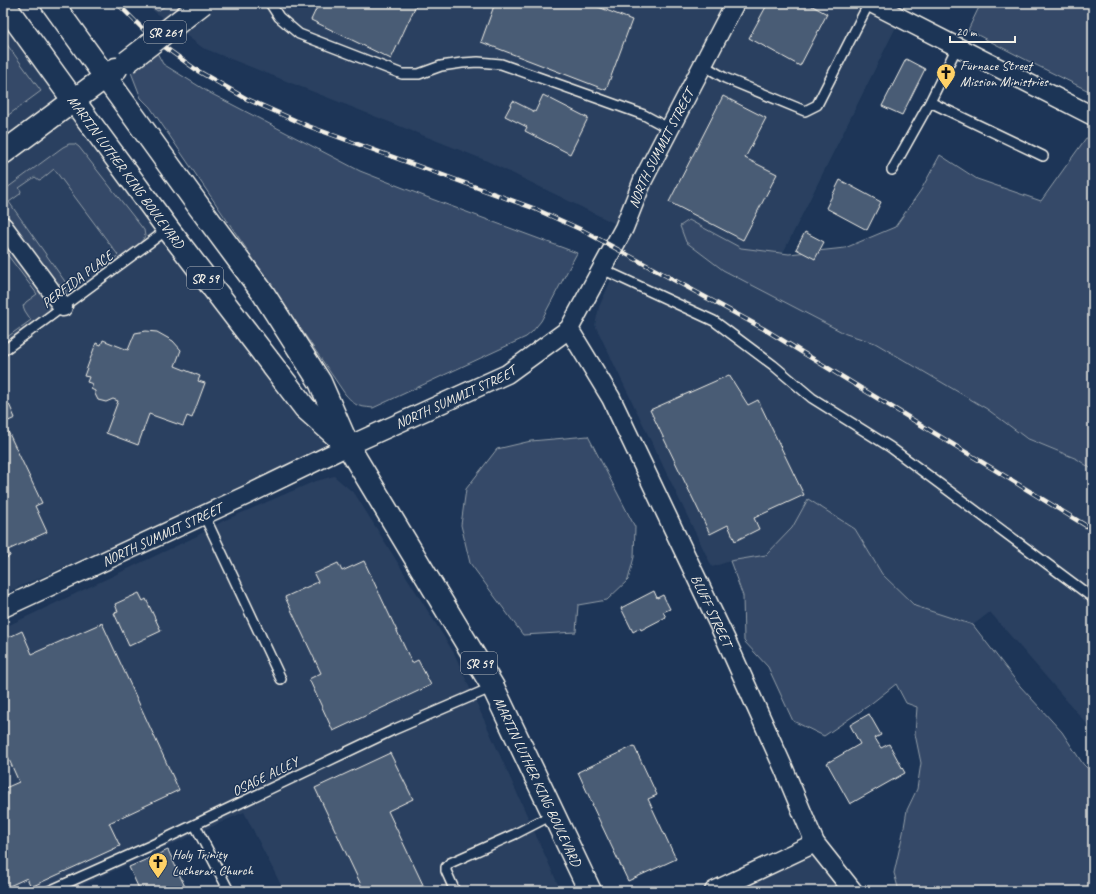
<svg xmlns="http://www.w3.org/2000/svg" width="1096" height="894" viewBox="0 0 1096 894" font-family="Caveat,sans-serif">
	<rect width="100%" height="100%" fill="#1d3557"/>
	<filter id="ink" filterUnits="userSpaceOnUse"><feTurbulence type="fractalNoise" baseFrequency=".025" numOctaves="2"/><feDisplacementMap in="SourceGraphic" scale="8" xChannelSelector="R" yChannelSelector="G"/><feConvolveMatrix kernelMatrix="1 2 1 2 8 2 1 2 1" color-interpolation-filters="sRGB"/></filter>
	<g filter="url(#ink)">
		<!-- built -->
		<path fill="#2a4060" d="M3,3l71,98 -71,52z
			M143,3h592l-111,225 -139,-68 -282,-112z
			M741,3h118l39,20 -115,230 -42,-5 -52,-28 34,50 123,64 29,9 112,66 39,29 51,21 16,11v261l-103,-119 -17,13 -58,-19 -33,-32 -27,-45 -47,-30 -16,29 -26,27 -36,6 -18,6 -117,-242 4,-18 40,-90 8,-34z
			M74,112l265,334 -336,148v-429z
			M334,476l21,18 99,159 107,238h-277l-40,-79 -175,79h-66v-263l192,-91 28,-16 90,-39z
			M811,852l33,39h-114z"/>
		<!-- green -->
		<path fill="#354a67" stroke="#949ea8" d="M143,3h26l-11,8z
			M981,3h112v90l-57,-28 -68,-35z
			M3,39l38,52 -38,28z
			M152,43l11,21 47,29 150,78 69,27 148,55 -36,68 -9,11 -6,5 -153,71c-17,-2 -16,-1 -28,-14l-195,-287 -9,-9 -14,-36z
			M1086,138l7,1v331l-16,-11 -51,-21 -39,-29 -112,-66 -29,-9 -123,-64 -37,-28 -6,-16 9,-6 52,28 48,6 56,-6 50,-21 26,-37 19,-35 37,24 64,22z
			M69,144h6l4,3 65,83 1,6c-5,11 -25,22 -36,30l2,-4 7,-7 -64,-86 -12,10 -3,1 -4,-3 -16,11 2,3 -1,3 -11,8 62,88h3l-6,2 -8,-4 -57,-78v-19l60,-44z
			M3,238l47,65v7l-47,34v-4l28,-20 -6,-9 -2,-5 3,-4 11,-8 -34,-45z
			M588,436l47,91 -1,30 -6,23 -21,20 -29,5 -2,27 -53,3 -53,-72 -9,-38 5,-36 31,-40 34,-8z
			M808,499l47,30 27,45 33,32 58,19 47,61 42,46 21,32 10,10v117h-118l-11,-1 -1,1h-64l-5,-18 9,-40 4,-23 10,-21 4,-26 -6,-29 2,-27 -11,-4 -10,-19 -28,22 -44,30 -31,-15 -25,-54 -24,-26 -1,-45 -13,-35 36,-6 26,-27z"/>
		<!-- building -->
		<path fill="#485b74" stroke="#f4f1e8" d="M319,3h98l-26,56 -80,-39z
			M495,3h93l44,17 -26,70 -125,-48z
			M768,3h39l20,11 -27,52 -51,-28z
			M906,59l19,10 -23,46 -20,-9z
			M543,95l45,23 -18,36 -45,-23 2,-4 -22,-11 8,-15 22,11z
			M723,96l43,22 -21,40 32,16 -34,66 -74,-38z
			M840,180l41,22 -14,28 -41,-22z
			M805,232l19,10 -9,17 -19,-10z
			M146,331l11,1 16,9 8,9 -6,16 25,10 -2,5 7,2 -13,35 -5,-2 -4,10 -34,-12 -11,31 -32,-12 12,-32 -5,-2 -7,3 -8,-2 -3,-6v-3l-4,-2 2,-5 -6,-2 2,-5 -5,-1 12,-33 5,2 2,-5 25,10 7,-17z
			M729,375l19,30 10,-5 46,95 -50,23 5,11 -24,12 -7,-16 -18,9 -60,-124z
			M9,404l6,14 -11,5 38,80 -7,3 12,26 -39,18 2,6 -7,4v-154z
			M364,561l48,102 6,-3 13,25 -98,46 -24,-52 12,-6 -36,-76 33,-15 -4,-8 24,-11 4,8z
			M654,591l3,7 6,-3 7,14 -7,3 3,5 -25,13 -1,-2 -7,4 -12,-24z
			M139,593l4,8 3,-2 15,32 -32,15 -15,-33 4,-1 -3,-8z
			M102,623l77,167 -70,33 11,23 -89,41 -4,-9 -24,11v-100l16,-7 -16,-36v-106l19,-9 10,23z
			M869,714l12,21 -6,3 6,10 8,-4 16,29 -55,31 -23,-41 33,-19 -10,-19z
			M634,746l23,49 -9,4 28,60 -48,22 -36,-76h1l-15,-33z
			M390,753l23,46 -25,12 38,80h-62l-49,-103z
			M168,850l19,41h-47l-11,-24z"/>
		<g fill="none" stroke-linecap="round" stroke-linejoin="round">
			<!-- service casing -->
			<g stroke="#f4f1e8" stroke-width="12">
				<path id="service" d="M270,3l9,14 20,17 103,40h17l22,-8 21,-3 16,-1 23,2 96,34 47,17 26,14
					M703,65l22,13 80,33 12,-6 52,-102
					M930,102l113,54
					M892,170l38,-68 27,-55
					M602,269l112,52 59,44 39,33 78,49 203,151
					M3,351l165,-122
					M204,515l77,164
					M195,825l34,66
					M49,891l103,-46 241,-115 100,-43
					M455,891l-9,-20v-4l4,-4 65,-29 39,-20"/>
			</g>
			<!-- minor casing -->
			<g stroke="#f4f1e8" stroke-width="21">
				<g id="minor">
					<path d="M871,3l222,113"/>
					<path d="M3,226l60,81"/>
					<path id="s1" d="M569,329l42,69 115,242 58,129 31,74 38,48"/>
					<path id="s2" d="M3,608l244,-113 101,-49 159,-72 62,-45 55,-101 19,-48 92,-177"/>
					<path d="M714,891l101,-48"/>
				</g>
			</g>
			<!-- primary casing -->
			<g stroke="#f4f1e8" stroke-width="25">
				<g id="primary">
					<path id="s3" d="M3,3l71,98 94,128 137,179 37,33"/>
					<path id="s4" d="M52,3l148,205 63,85 57,89 28,64 145,241 97,204"/>
					<path d="M3,153l113,-84"/>
				</g>
			</g>
			<!-- service -->
			<use href="#service" stroke="#1d3557" stroke-width="9"/>
			<!-- minor -->
			<use href="#minor" stroke="#1d3557" stroke-width="18"/>
			<!-- primary -->
			<use href="#primary" stroke="#1d3557" stroke-width="22"/>
			<!-- rail casing -->
			<g stroke="#f4f1e8" stroke-width="4.5">
				<path id="rail" d="M117,3l32,32 17,13 32,23 49,28 61,27 225,82 49,22 182,99 329,201"/>
			</g>
			<!-- rail -->
			<use href="#rail" stroke="#1d3557" stroke-width="3" stroke-dasharray="9" stroke-linecap="butt"/>
			<!-- primary-bridge casing -->
			<g stroke="#f4f1e8" stroke-width="25" stroke-linecap="butt">
				<path id="primary-bridge" d="M127,62l76,-59"/>
			</g>
			<!-- primary-bridge -->
			<use href="#primary-bridge" stroke="#1d3557" stroke-width="22"/>
		</g>
	</g>
	<!-- icons -->
	<defs>
		<g id="church-pin" transform="scale(1)"><path d="M0 17L-7.5 6A9.5 9.5 0 1 1 7.5 6Z" fill="#ffd166" stroke="#1d3557"/><path d="M-1.2-6h2.4v3.5h3.3v2.4h-3.3V6h-2.4V-.1h-3.3v-2.4h3.3Z" fill="#111"/></g>
	</defs>
	<g fill-rule="evenodd">
		<use href="#church-pin" x="946" y="73"/>
		<use href="#church-pin" x="158" y="862"/>
	</g>
	<g text-anchor="middle" stroke-width="3" stroke-linejoin="round" paint-order="stroke">
		<!-- shield labels -->
		<g fill="#1d3557" stroke="#b4b9bc" stroke-width="1">
			<rect x="144" y="21" width="42" height="22" rx="3"/>
			<rect x="187" y="267" width="36" height="22" rx="3"/>
			<rect x="461" y="652" width="36" height="22" rx="3"/>
		</g>
		<g font-size="13" font-weight="bold" fill="#f4f1e8">
			<text x="165" y="37">SR 261</text>
			<text x="205" y="283">SR 59</text>
			<text x="479" y="668">SR 59</text>
		</g>
		<!-- poi labels -->
		<g font-size="14" fill="#f4f1e8" stroke="#1d3557" text-anchor="start">
			<text x="960" y="70">Furnace Street<tspan x="960" dy="16">Mission Ministries</tspan></text>
			<text x="172" y="859">Holy Trinity<tspan x="172" dy="16">Lutheran Church</tspan></text>
		</g>
		<!-- street labels -->
		<g font-size="14" fill="#f4f1e8" stroke="#1d3557">
			<text dy="5" stroke="none"><textPath href="#s2" startOffset="835">NORTH SUMMIT STREET</textPath></text>
			<text dy="5" stroke="none"><textPath href="#s3" startOffset="209">MARTIN LUTHER KING BOULEVARD</textPath></text>
			<text transform="translate(77 279) rotate(-37)" y="5">PERFIDA PLACE</text>
			<text dy="5" stroke="none"><textPath href="#s2" startOffset="499">NORTH SUMMIT STREET</textPath></text>
			<text dy="5" stroke="none"><textPath href="#s2" startOffset="175">NORTH SUMMIT STREET</textPath></text>
			<text dy="5" stroke="none"><textPath href="#s1" startOffset="316">BLUFF STREET</textPath></text>
			<text transform="translate(265 776) rotate(-26)" y="5">OSAGE ALLEY</text>
			<text dy="5" stroke="none"><textPath href="#s4" startOffset="920">MARTIN LUTHER KING BOULEVARD</textPath></text>
		</g>
	</g>
	<!-- margin -->
	<rect width="1096" height="894" fill="none" stroke="#1d3557" stroke-width="16"/>
	<rect x="8" y="8" width="1080" height="878" fill="none" stroke="#f4f1e8" stroke-width="1.5" filter="url(#ink)"/>
	<!-- scale -->
	<path d="M950 36v6h65v-6" fill="none" stroke="#f4f1e8" stroke-width="2"/>
	<text x="956" y="36" font-size="12" fill="#f4f1e8" stroke="#1d3557" stroke-width="3" paint-order="stroke">20 m</text>
</svg>
